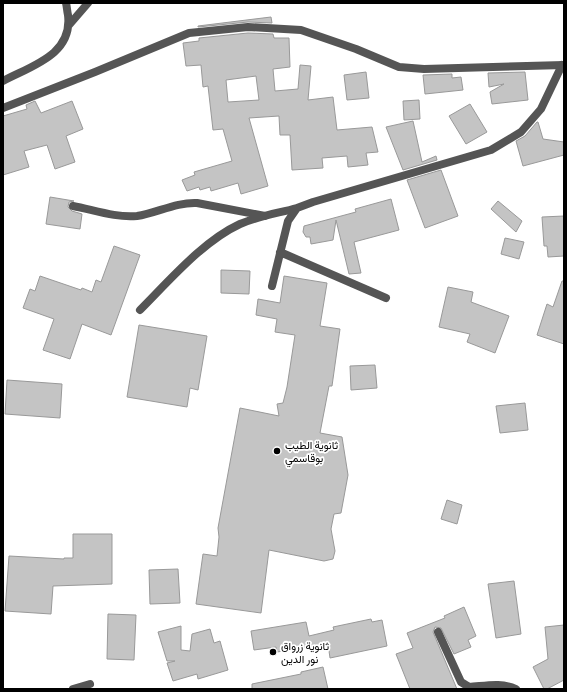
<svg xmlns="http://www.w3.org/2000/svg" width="567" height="692" viewBox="0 0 567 692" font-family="Manrope,Vazirmatn,sans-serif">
	<rect width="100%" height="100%" fill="#fff"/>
	<!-- building -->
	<path fill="#c4c4c4" stroke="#999" fill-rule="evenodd" d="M271,17l1,6 -24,-1 -50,5v-1z
		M248,33l25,1 1,4h15l1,29 -17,2 2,22 23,-2 2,-24 11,1 -3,34 25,-3 4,33 35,-3 6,25 -12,1 2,12 -20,2 -1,-11 -25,2 1,10 -31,2 -2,-35h-10l-1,-19 -30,2 19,68 -27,8 -3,-11 -27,8 -1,-4 -10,3 -1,-3 -12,4 -5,-11 13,-5 -1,-3 38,-11 -9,-32 -10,1 -5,-44 -5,1 -2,-22 -15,1 -3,-23 16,-2v-3zM256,76l3,24 -31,2 -2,-22z
		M366,72l3,26 -22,2 -3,-25z
		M525,72l3,28 -36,4 -2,-12 14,-8 -15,3 -1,-14z
		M452,74v4l9,-1 2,13 -38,4 -2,-19z
		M419,100l1,19 -16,1 -1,-19z
		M35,101l6,12 31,-12 11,28 -17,7 9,26 -20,7 -8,-24 -23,6 5,16 -26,8v-59l24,-7 -1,-4z
		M470,104l17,28 -21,12 -17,-28z
		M413,121l9,41 14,-6 1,4 -34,10 -17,-43z
		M537,122h1l5,17 21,3v13l-41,11 -7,-25 9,-5z
		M441,170l17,46 -33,12 -18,-48z
		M50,197l24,4 -5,1 -1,5 4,4 10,3 -2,15 -34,-5z
		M391,199l8,31 -45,12 7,31 -12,1 -13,-54 -3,20 -22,4 -1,-7h-4l-3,-5 1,-6 52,-14 -1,-3z
		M498,201l24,20 -6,11 -25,-23z
		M564,216v40l-16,1 -1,-11h-3l-2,-29z
		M505,238l19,4 -5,17 -18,-5z
		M114,246l26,9 -29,80 -29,-11 -12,35 -27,-9 11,-31 -31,-11 7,-19 5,2 5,-15 41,14 1,-2 10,4 4,-12 5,2z
		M221,270l29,1 -1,23 -28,-1z
		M284,276l43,7 -7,43 20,3 -8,57h-3l-9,47 22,4 6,38 -7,38 -7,1 -3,15 4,22 -2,8 -9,2 -55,-11 -8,63 -65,-9 7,-50 14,2 2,-19 -1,-9 22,-120 39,8 -2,-12 6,-1 4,-16 8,-52 -20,-3 2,-13 -21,-4 2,-16 22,4z
		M562,281h2v63l-27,-9 10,-31 6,3z
		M448,287l25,5 -2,10 38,14 -14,37 -28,-11 3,-8 -31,-7z
		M139,325l68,11 -9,54 -8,-2 -3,19 -60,-10z
		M375,365l2,23 -26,2 -1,-24z
		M7,380l55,4 -2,34 -55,-4z
		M525,403l3,27 -28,3 -4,-27z
		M447,500l15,5 -5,19 -16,-5z
		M73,534h39v50l-59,2 -2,28 -46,-3 4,-55 55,3v-1h9z
		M178,569l2,34 -30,1 -1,-34z
		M514,581l7,53 -25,4 -8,-54z
		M464,607l12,29 -8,4 3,7 -17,7 -13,-26 -6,-1 -2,5 24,57h-47l-14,-35 17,-6 -6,-15 38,-15 -1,-2z
		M108,614l28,1 -2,45 -27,-1z
		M371,619l1,3 10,-2 5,26 -57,12 -2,-14 -51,8 -1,-5 -22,3 -3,-19 55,-9 3,14 25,-6 -1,-3z
		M564,625v55l-17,9h-3l-11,-22 15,-8 -3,-32z
		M181,626v24l9,1 2,-17 18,-5 4,14 6,-2 8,29 -30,9 -1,-5 -24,7 -6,-18 8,-2h-8l-9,-29z
		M323,667l5,22h-76v-5l49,-10v-2z"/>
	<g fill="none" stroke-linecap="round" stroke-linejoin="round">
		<!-- minor -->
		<path stroke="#555" stroke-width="8" d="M69,25l19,-22
			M3,81c28,-15 70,-26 65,-66 -1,-4 -1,-8 -2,-12
			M73,206c21,4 43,12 64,10 20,-3 39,-14 60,-13l68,13
			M280,252l106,46
			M272,286l16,-65 9,-13 16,-6 178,-52 30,-18 20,-23 21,-44
			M140,310c29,-29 63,-69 100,-86 18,-8 39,-11 57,-16
			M438,632l23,50 8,5c16,-1 32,-5 47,2
			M73,689l17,-5"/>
		<!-- tertiary -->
		<path stroke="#555" stroke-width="8" d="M3,108l92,-36 94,-39 59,-6 53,3 55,19 43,18 25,2 140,-4"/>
	</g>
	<!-- markers -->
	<g fill="#000" stroke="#fff" stroke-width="1.5">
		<circle cx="277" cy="451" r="4"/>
		<circle cx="273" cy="652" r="4"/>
	</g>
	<g text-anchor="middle" stroke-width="3.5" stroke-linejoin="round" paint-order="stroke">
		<!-- poi labels -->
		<g font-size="11" fill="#000" stroke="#fff" text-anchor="start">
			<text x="285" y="449">ثانوية الطيب<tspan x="285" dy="13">بوقاسمي</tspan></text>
			<text x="281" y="650">ثانوية زرواق<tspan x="281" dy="13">نور الدين</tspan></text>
		</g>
	</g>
	<!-- border -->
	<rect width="567" height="692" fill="none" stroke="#000000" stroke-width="8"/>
</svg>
